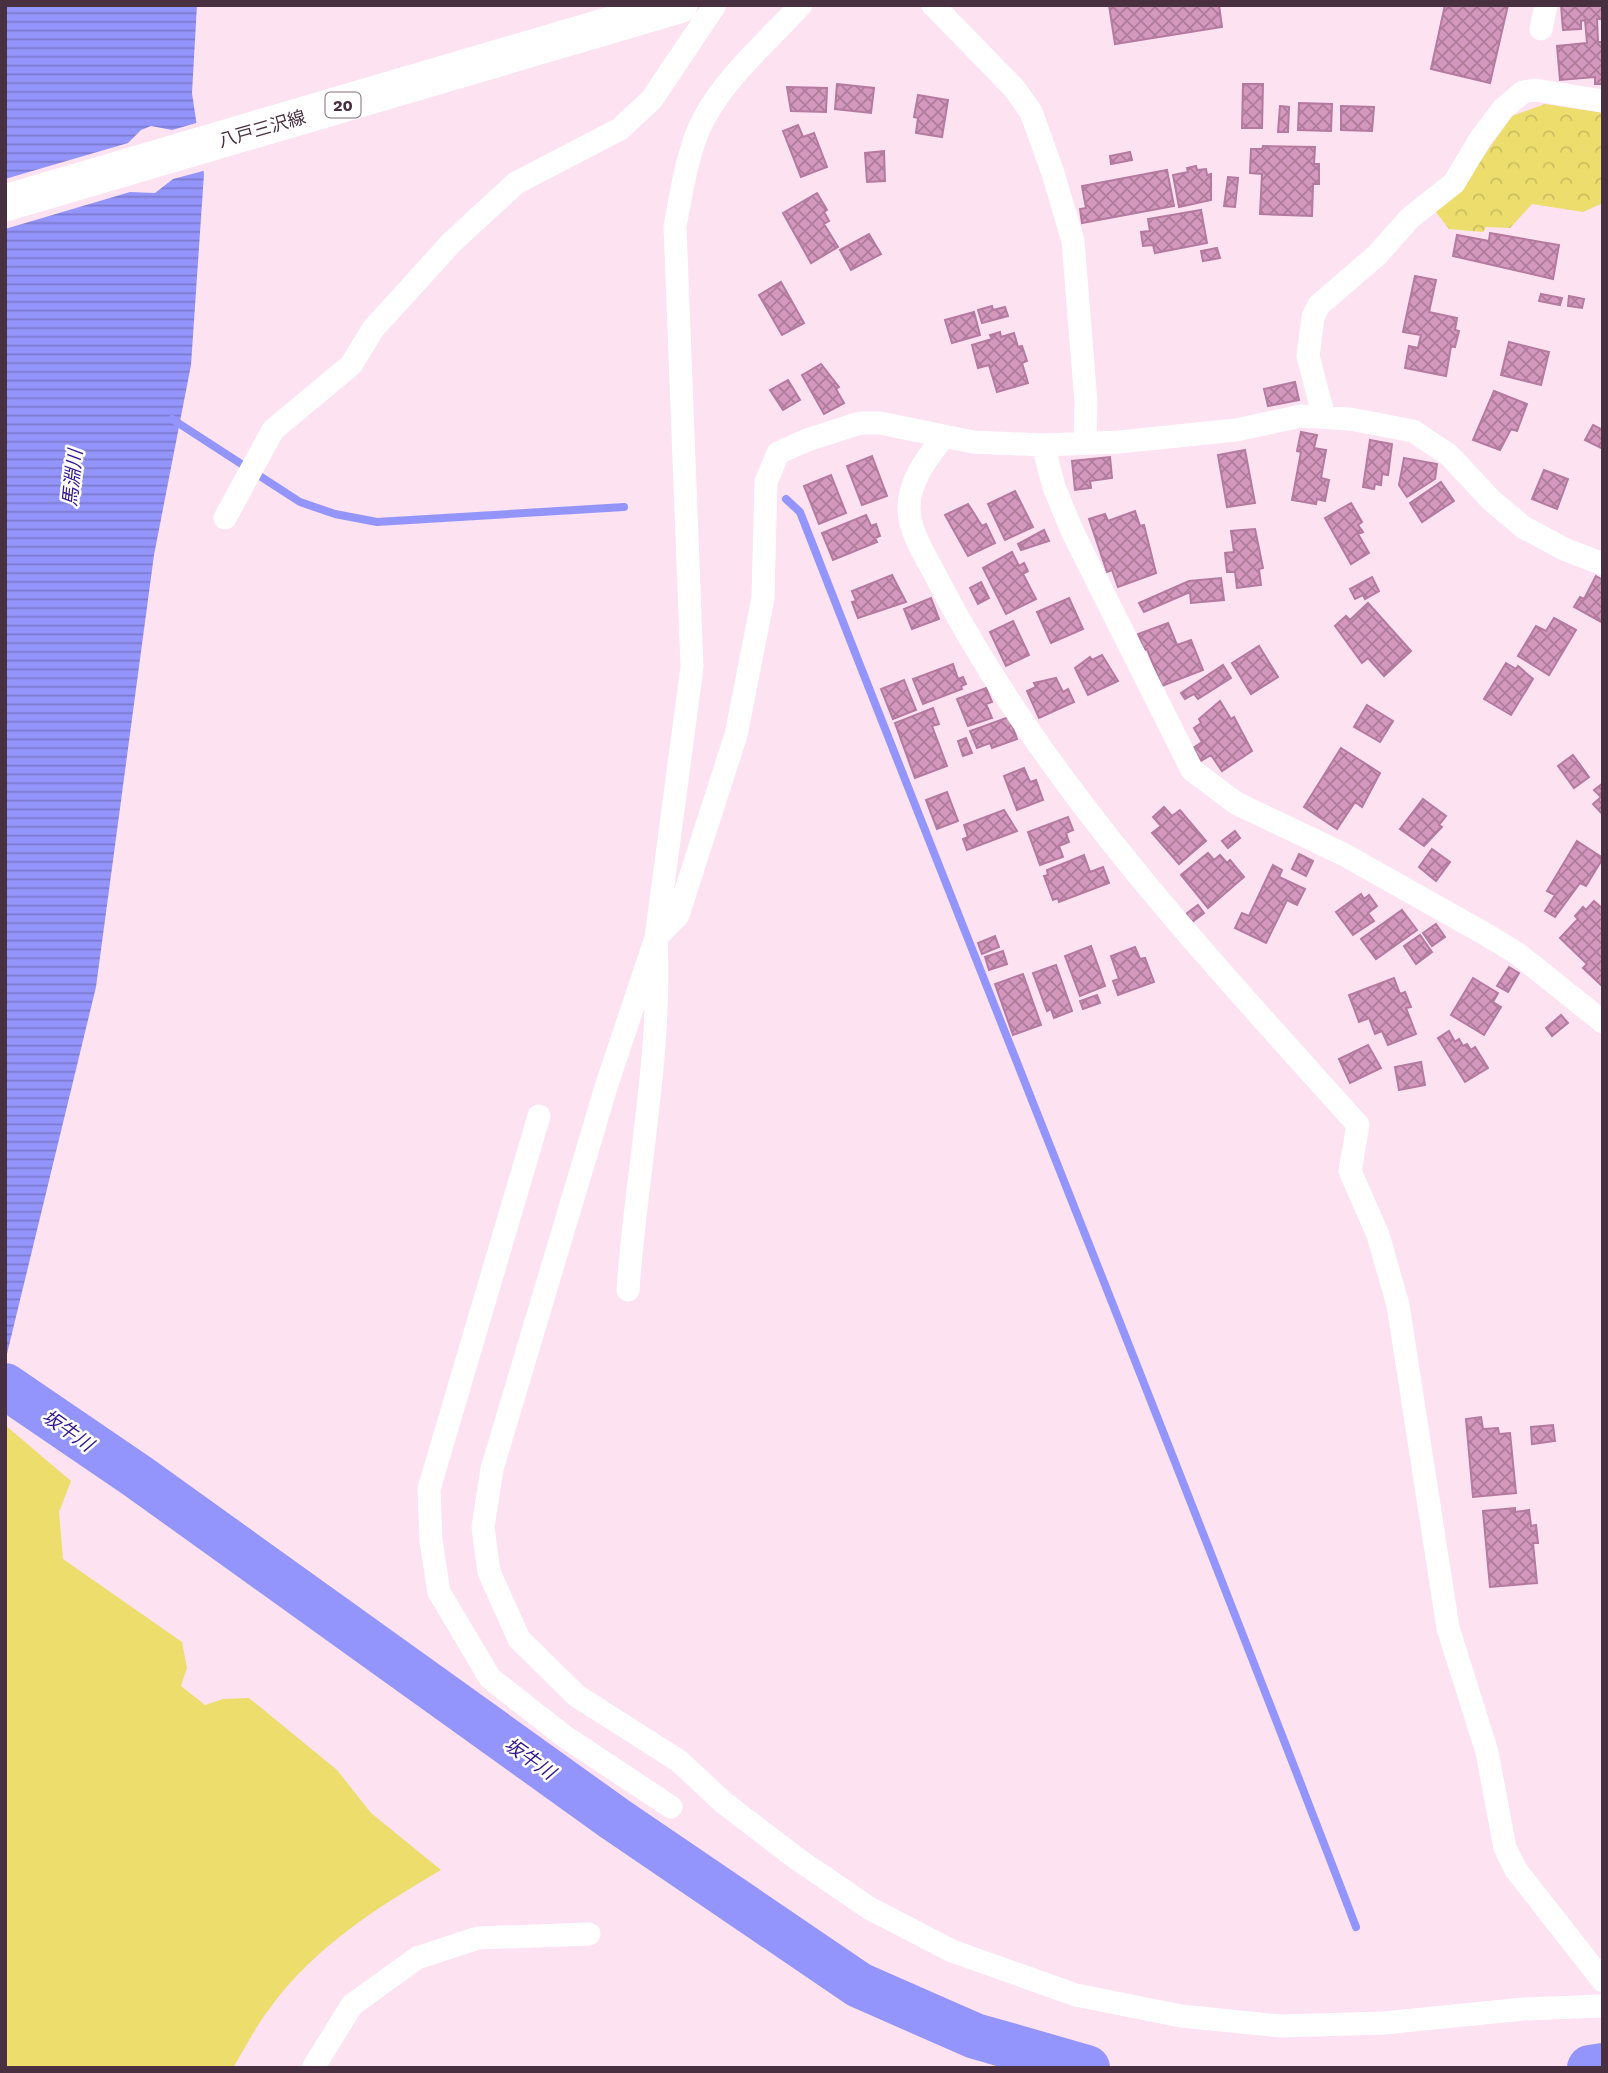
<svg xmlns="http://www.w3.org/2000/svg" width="1608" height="2073" viewBox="0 0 1608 2073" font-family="'Work Sans','Noto Sans JP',sans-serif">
	<defs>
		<pattern id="forest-crowns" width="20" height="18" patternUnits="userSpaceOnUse" patternTransform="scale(1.75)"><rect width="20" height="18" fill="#ecdd6c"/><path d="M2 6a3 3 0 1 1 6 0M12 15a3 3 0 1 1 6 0" fill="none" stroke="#ccbe5f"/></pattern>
		<pattern id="water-rules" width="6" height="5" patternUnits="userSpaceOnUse" patternTransform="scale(1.75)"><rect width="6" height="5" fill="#9495fc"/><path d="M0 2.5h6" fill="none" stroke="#7b7acd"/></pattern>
		<pattern id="building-cross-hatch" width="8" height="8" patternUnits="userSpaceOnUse" patternTransform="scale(1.75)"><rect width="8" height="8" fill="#d497bd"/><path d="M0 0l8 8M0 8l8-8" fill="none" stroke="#ae7c9b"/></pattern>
	</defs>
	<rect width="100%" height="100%" fill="#fde2f2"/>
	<!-- green -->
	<path fill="#ecdd6c" d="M5,1425l66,56 -12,31 4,47 119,83 5,26 -6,18 24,19 18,-6 26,-1 88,72 34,43 70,57c-63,37 -127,77 -171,138 -14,18 -25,40 -37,60h-228z"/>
	<!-- forest -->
	<path fill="url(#forest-crowns)" d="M1545,104l58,9v90l-20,9 -51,-8 -22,24 -24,-1 -3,5 -34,-3 -14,-18 41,-44 36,-51z"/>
	<!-- water -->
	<path fill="url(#water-rules)" d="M5,5h192l-5,88 12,81 -13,191 -37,190 -58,432 -91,375z"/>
	<!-- pier -->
	<path fill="#fde2f2" d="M200,122l7,48 -34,9 -18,14 -25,-1 -125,37v-50l123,-36 13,-13 10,-4 21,4z"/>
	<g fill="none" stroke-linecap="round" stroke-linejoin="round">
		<!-- stream -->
		<path stroke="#9495fc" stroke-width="8" d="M172,419l128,83 35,12 42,8 247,-15
			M786,499l14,13c184,472 375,942 556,1415"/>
		<!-- river -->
		<path stroke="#9495fc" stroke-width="46" d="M5,1386l132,90 478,343 244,166 116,51 112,32
			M1590,2068l13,-2"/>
	</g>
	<!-- building -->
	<path fill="url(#building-cross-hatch)" stroke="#b57a9f" stroke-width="2" d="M1109,5h110l3,22 -107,17z
		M1445,5h63l-18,78 -59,-14z
		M1561,5h42v14h-6l1,23h5v42h-8v-7l-35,3 -3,-34 30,-3 -2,-23 -4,1v8l-18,1z
		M837,84l37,4 -3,25 -36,-4z
		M1243,84h20l-1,44h-20z
		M787,87l40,1 -1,24 -35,-1z
		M918,95l30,5 -6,37 -26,-4 2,-15 -4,-1z
		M1299,103l33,1 -1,27 -33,-1z
		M1280,106l9,1 -1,25h-10z
		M1341,106l33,1 -2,24 -31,-1z
		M798,125l5,12 11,-4 13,34 -26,10 -18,-46z
		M1263,146l52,1 -1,17h5v20h-6l-1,32 -52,-2 2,-40 -12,-1 1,-24h11z
		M884,151l1,30 -18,1 -2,-29z
		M1130,152l2,8 -21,4 -1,-8z
		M1196,166l1,4 9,-1 1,6 4,-1v26l-32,7 -6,-32 15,-3 -1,-4z
		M1167,170l7,36 -92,17 -2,-14 6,-1 -4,-22z
		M1228,177l10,1 -3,29 -11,-1z
		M817,193l10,17 -3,2 5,9 -5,3 14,23 -27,16 -28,-50z
		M1201,210l6,33 -52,10 -2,-8 -10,1 -2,-14 9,-1 -2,-12z
		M1490,233l69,12 -6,34 -100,-23 4,-21 32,6z
		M869,234l12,20 -30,16 -11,-20z
		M1217,248l3,10 -17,3 -2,-10z
		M1415,276l21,4 -7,32 28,6 -2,12 4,1 -4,16 -4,-1 -5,30 -41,-8 4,-22 9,2 3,-13 -18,-3z
		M781,282l23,41 -22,12 -23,-40z
		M1541,294l21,4 -2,7 -21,-4z
		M1569,296l15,3 -2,9 -14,-2z
		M992,306l1,4 12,-3 3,9 -26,7 -4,-13z
		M974,312l6,23 -28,8 -7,-23z
		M1000,332l1,5 13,-4 4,14 4,-1 5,15 -5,2 6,20 -31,9 -8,-27 -11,3 -6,-23 20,-6 -2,-4z
		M1509,342l40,10 -8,33 -40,-10z
		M821,364l18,23 -3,2 8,14 -20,11 -22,-39z
		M788,380l12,20 -17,10 -13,-20z
		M1295,382l4,18 -31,6 -4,-17z
		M1494,391l33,13 -10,27 -6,-2 -11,21 -27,-10z
		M1593,425l10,5v19l-18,-9z
		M1301,432l16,3 -3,13 12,2 -5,28 8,2 -4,21 -8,-2 -1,5 -24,-4 9,-48 -4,-1z
		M1370,440l22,4 -4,31 -6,-1 -1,11 -6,-1 -1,5 -11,-2z
		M1245,450l10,53 -28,4 -9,-52z
		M872,456l15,40 -25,9 -15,-39z
		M1110,457l2,21 -22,3 1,7 -16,2 -3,-29z
		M1404,458l33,6 -2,15 -28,18 -8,-12z
		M1544,470l24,9 -11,30 -25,-10z
		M831,475l15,38 -27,11 -15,-38z
		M1441,482l13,19 -32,21 -12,-19z
		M1015,491l18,36 -28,13 -17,-36z
		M1351,503l11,19 -4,3 5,7 -5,2 11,19 -18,11 -26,-46z
		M968,504l14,22 4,-2 9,19 -27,13 -23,-41z
		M1135,511l5,15 4,-1 12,48 -38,14 -6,-17 -5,2 -18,-53 16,-5 3,7z
		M866,515l5,11 5,-2 4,12 -5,2 2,4 -44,18 -11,-27z
		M1255,529l8,39 -4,1 2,16 -24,3 -2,-16h-8l-2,-19 9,-1 -3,-21z
		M1044,530l5,11 -28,9 -3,-6z
		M1012,552l7,14 5,-3 4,8 -5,3 13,25 -30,15 -23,-46z
		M892,575l14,27 -48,16 -6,-16 4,-1 -4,-10z
		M1596,576l7,4v43l-29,-16 6,-10 4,2z
		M1372,577l7,14 -14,8 -2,-4 -8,4 -5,-10z
		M1221,578l3,22 -33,3 -1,-11 -46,20 -5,-9 50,-22z
		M981,582l8,16 -11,6 -8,-16z
		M931,598l8,21 -27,10 -8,-20z
		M1069,598l14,31 -32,14 -14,-31z
		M1368,603l43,48 -27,25 -16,-18 -6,5 -27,-37 11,-10 4,4z
		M1554,618l22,12 -27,45 -31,-19 18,-30 10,5z
		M1013,621l16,34 -23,11 -16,-34z
		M1168,623l9,22 14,-5 12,30 -41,16 -15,-37 -3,1 -6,-16z
		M1259,646l19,31 -27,17 -19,-31z
		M1102,655l16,26 -30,14 -13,-27 15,-11 2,3z
		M1506,663l10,6 2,-3 15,13 -22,36 -27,-16z
		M953,664l5,15 5,-2 3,7 -5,2 1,3 -39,15 -10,-25z
		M1223,665l8,13 -33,21 -4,-5 -9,5 -4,-6z
		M1056,678l7,14 5,-3 6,13 -35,16 -12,-27 9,-4 -2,-4z
		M904,680l12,30 -23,9 -12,-30z
		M986,688l6,14 -6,2 6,14 -24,8 -11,-27z
		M1220,701l11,18 3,-2 18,34 -30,20 -11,-16 -10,6 -8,-13 9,-6 -8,-14 7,-5 -2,-4z
		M1367,705l26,16 -13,21 -26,-15z
		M933,708l6,16 -7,2 15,40 -32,12 -20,-55z
		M1009,717l8,22 -25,9 -2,-5 -13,5 -7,-17z
		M966,738l6,15 -9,3 -5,-15z
		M1341,748l39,25 -18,34 -7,-5 -18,27 -33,-22z
		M1573,755l16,22 -15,11 -16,-22z
		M1024,768l6,14 6,-2 7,20 -26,10 -13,-34z
		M1603,783v32l-10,-11 8,-7 -7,-7z
		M947,792l11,29 -21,8 -11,-29z
		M1423,799l23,17 -7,9 3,2 -18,19 -24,-17z
		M1164,807l8,9 8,-6 26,31 -27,23 -27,-31 9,-7 -8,-9z
		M1004,810l13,21 -50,19 -4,-11 5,-2 -4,-12z
		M1068,817l5,13 -7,3 3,9 -10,4 4,11 -23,8 -12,-33z
		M1235,831l5,7 -12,10 -6,-7z
		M1577,841l26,17 -17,28 -6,-3 -25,34 -10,-6 10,-16 -8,-4z
		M1432,849l18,13 -14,19 -17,-14z
		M1208,853l6,7 6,-5 7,8 3,-3 14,17 -36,31 -27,-33z
		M1299,854l14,7 -7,15 -14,-7z
		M1084,855l6,17 13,-5 6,16 -50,19 -1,-4 -5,2 -9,-24 4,-1 -1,-5z
		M1273,865l9,5 -3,7 26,12 -8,16 -10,-5 -21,43 -31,-15 7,-15 7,3z
		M1361,894l3,5 5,-4 8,11 -9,7 6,8 -21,14 -17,-23z
		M1594,901l9,8v78l-20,-19 4,-4 -27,-26 18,-19 -3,-3 8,-9 3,3z
		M1198,905l6,8 -12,9 -6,-8z
		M1402,910l15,20 -41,29 -15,-20z
		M1436,924l9,13 -13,9 -9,-13z
		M1420,935l12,17 -16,12 -12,-18z
		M995,936l4,11 -17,7 -4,-11z
		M1091,946l14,40 -25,10 -15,-40z
		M1135,947l5,12 5,-1 9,24 -36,13 -5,-14 6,-2 -8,-23z
		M1003,951l4,13 -18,6 -4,-13z
		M1056,965l16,46 -18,7 -3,-9 -4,2 -14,-38z
		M1509,967l10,6 -11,19 -11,-6z
		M1023,974l18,51 -28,10 -18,-51z
		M1394,978l6,16 5,-2 6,15 -5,1 10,26 -28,11 -6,-14 -7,3 -6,-16 -10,4 -10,-27z
		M1473,978l25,15 -5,9 8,5 -17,28 -33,-20z
		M1097,995l3,8 -17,6 -3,-8z
		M1561,1015l7,8 -16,13 -6,-8z
		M1449,1031l6,11 4,-3 4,7 4,-2 4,6 4,-3 13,21 -23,14 -27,-44z
		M1368,1045l13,23 -31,15 -11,-24z
		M1421,1062l4,23 -26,5 -4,-23z
		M1481,1417l2,12 15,-1 1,6 11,-1 6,60 -43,4 -7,-78z
		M1553,1425l2,16 -23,3 -1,-17z
		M1515,1508v4l14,-2 2,16 5,-1 2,18h-5l4,40 -47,4 -7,-76z"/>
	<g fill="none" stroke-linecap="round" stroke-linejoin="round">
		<!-- minor -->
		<path stroke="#fff" stroke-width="23" d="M801,5c-35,38 -83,78 -103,126 -12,30 -17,64 -23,95l17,441 -36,271 -49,146 -115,385 -9,58 6,45 30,67 58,57 102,65 45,42 72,55 73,50 83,43 124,44 105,21 99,10 104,-3 140,-14 79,-3
			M933,5l81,83 17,24 22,61 20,68 13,161 -1,39
			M1541,29l5,-24
			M1324,417l-16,-61 5,-39 6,-12 58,-50 33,-37 44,-35 27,-45 22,-29 20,-17 12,-2 68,11
			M944,436c-16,21 -34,43 -35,70 -1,27 20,55 31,78 106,203 267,372 418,541l-8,46 28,64 20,70 50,323 39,124 18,96 11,22 87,111
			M1043,445l11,42 19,46 119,237 44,33 107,51 144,81 31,19 85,68
			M225,518l48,-88 78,-65 22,-36 79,-87 64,-59 104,-54 32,-30 63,-94
			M539,1116l-110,373 2,52 8,51 51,86 74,58 107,71
			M628,1290c8,-117 34,-235 28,-352l22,-23 58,-180 27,-137 3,-116 12,-29 29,-13 53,-17h20l93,19 70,3 76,-3 117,-12 65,-14 49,3 63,12 36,24 42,45 32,27 41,22 39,15
			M313,2068l39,-63 65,-47 61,-20 111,-4"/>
		<!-- primary -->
		<path stroke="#fff" stroke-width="37" d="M5,203l674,-198"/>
	</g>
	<g text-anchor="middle" stroke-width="5" stroke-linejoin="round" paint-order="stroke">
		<!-- shield labels -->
		<rect fill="#fff" stroke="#806e79" stroke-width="2" x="325.5" y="92.5" width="35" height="25" rx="5"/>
		<g font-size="16" font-weight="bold" fill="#493040">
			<text x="343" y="111">20</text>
		</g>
		<!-- street labels -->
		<g font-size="18" fill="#493040" stroke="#fff">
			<text transform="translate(262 129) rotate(-16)" y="6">八戸三沢線</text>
		</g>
		<!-- water labels -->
		<g font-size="19" font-style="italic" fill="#331790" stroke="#fff">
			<text transform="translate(72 478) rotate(-84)" y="7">馬淵川</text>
			<text transform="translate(68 1430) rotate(35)" y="7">坂牛川</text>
			<text transform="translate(530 1758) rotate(35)" y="7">坂牛川</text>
		</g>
	</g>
	<!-- border -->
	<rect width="1608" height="2073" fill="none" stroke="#493040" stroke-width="14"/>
</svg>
